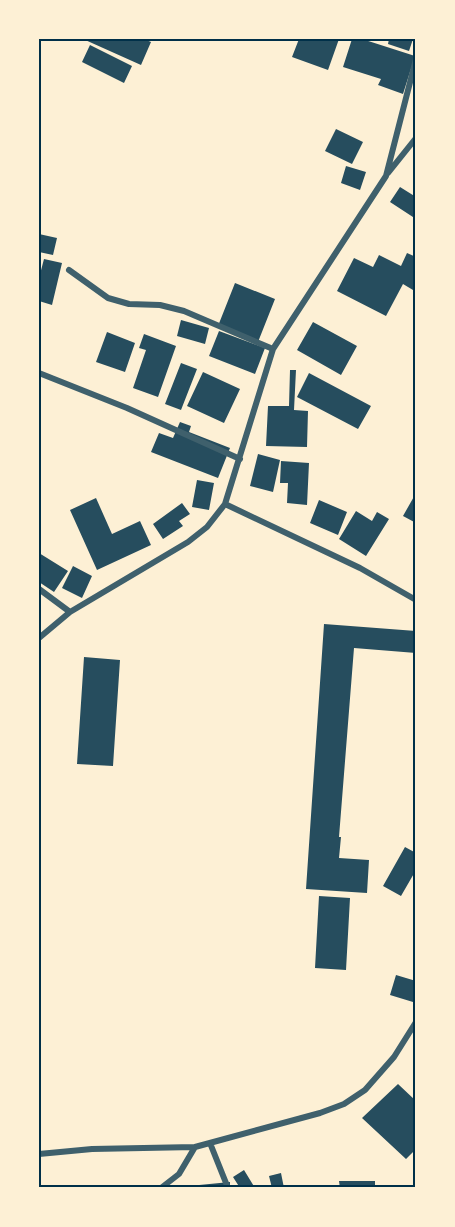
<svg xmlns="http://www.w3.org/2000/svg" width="455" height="1227" viewBox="0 0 455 1227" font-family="Helvetica,sans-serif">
	<rect width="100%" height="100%" fill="#fdf0d5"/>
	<!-- building -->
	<path fill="#264d5e" d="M83,39h61l7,3 -10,23z
		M299,39h40l-11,31 -36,-13z
		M352,39h10l53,17 -12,38 -25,-9 3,-6 -38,-12z
		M389,39h24l-4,12 -21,-7z
		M90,45l42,21 -8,17 -42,-21z
		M336,129l27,13 -11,22 -27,-13z
		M346,166l20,6 -6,18 -19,-7z
		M400,187l16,10v22l-26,-17z
		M39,234l18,4 -4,17 -14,-3z
		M407,253l9,4v27l-3,6 -10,-6 -17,32 -49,-25 17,-33 19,9 6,-12 22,11z
		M44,259l18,4 -10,42 -13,-4v-23z
		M235,283l40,16 -17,43 -40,-16z
		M181,320l28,8 -4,16 -28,-8z
		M313,322l44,24 -16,29 -44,-25z
		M219,331l46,17 -10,26 -46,-18z
		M107,332l28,11 -10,29 -29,-10z
		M144,334l32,12 -18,51 -25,-9 13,-38 -7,-2z
		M181,363l16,6 -16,41 -16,-6z
		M290,370h6l-2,40 14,1 -1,36 -41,-1 2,-40h21z
		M203,372l37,17 -16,34 -37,-17z
		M309,373l62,33 -13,23 -61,-32z
		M180,422l11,4 -2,6 41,16 -12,30 -67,-26 8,-19 14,5z
		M258,454l22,6 -7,32 -23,-6z
		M281,461l28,2 -2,42 -20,-2 1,-20h-8z
		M197,480l17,3 -5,27 -17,-3z
		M416,493v30l-13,-7z
		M96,498l16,36 28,-13 11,24 -54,25 -27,-60z
		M319,500l28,12 -9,23 -28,-12z
		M182,503l8,11 -11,7 4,5 -20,13 -10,-15z
		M356,511l16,10 5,-9 12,7 -23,37 -27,-17z
		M39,553l29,18 -14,21 -15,-10z
		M73,566l19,10 -10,22 -20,-10z
		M324,624l92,7v22l-62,-5 -15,189h2l-2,21 30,2 -2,33 -61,-4z
		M84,657l36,3 -7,106 -36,-2z
		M405,847l11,6v17l-15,26 -18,-10z
		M319,896l31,2 -4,72 -31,-2z
		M396,975l20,6v11l-3,10 -23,-7z
		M398,1084l18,17v31l-3,3 3,3v11l-10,10 -44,-41z
		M244,1170l11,18h-15l-7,-11z
		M281,1173l3,15h-12l-3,-12z
		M339,1181h36v7h-35z
		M230,1182v6h-41v-2z"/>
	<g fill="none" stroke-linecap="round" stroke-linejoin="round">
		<!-- minor -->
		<path stroke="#3f606c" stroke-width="6" d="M388,173l28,-35
			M69,270l39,28 21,6 31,1 24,6 89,38
			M39,373l88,35 113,51
			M225,504l135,64 56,32
			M39,589l31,23
			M39,638l31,-26 118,-70 19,-15 18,-23 48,-155 113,-173 30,-117
			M210,1143l18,45
			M39,1154l53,-5 103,-2
			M161,1188l18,-14 16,-27 125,-34 24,-9 21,-14 29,-33 22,-35"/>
	</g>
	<!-- border -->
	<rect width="455" height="1227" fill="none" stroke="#fdf0d5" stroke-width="81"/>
	<rect x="40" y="40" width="374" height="1146" fill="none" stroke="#003049" stroke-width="2"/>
</svg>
